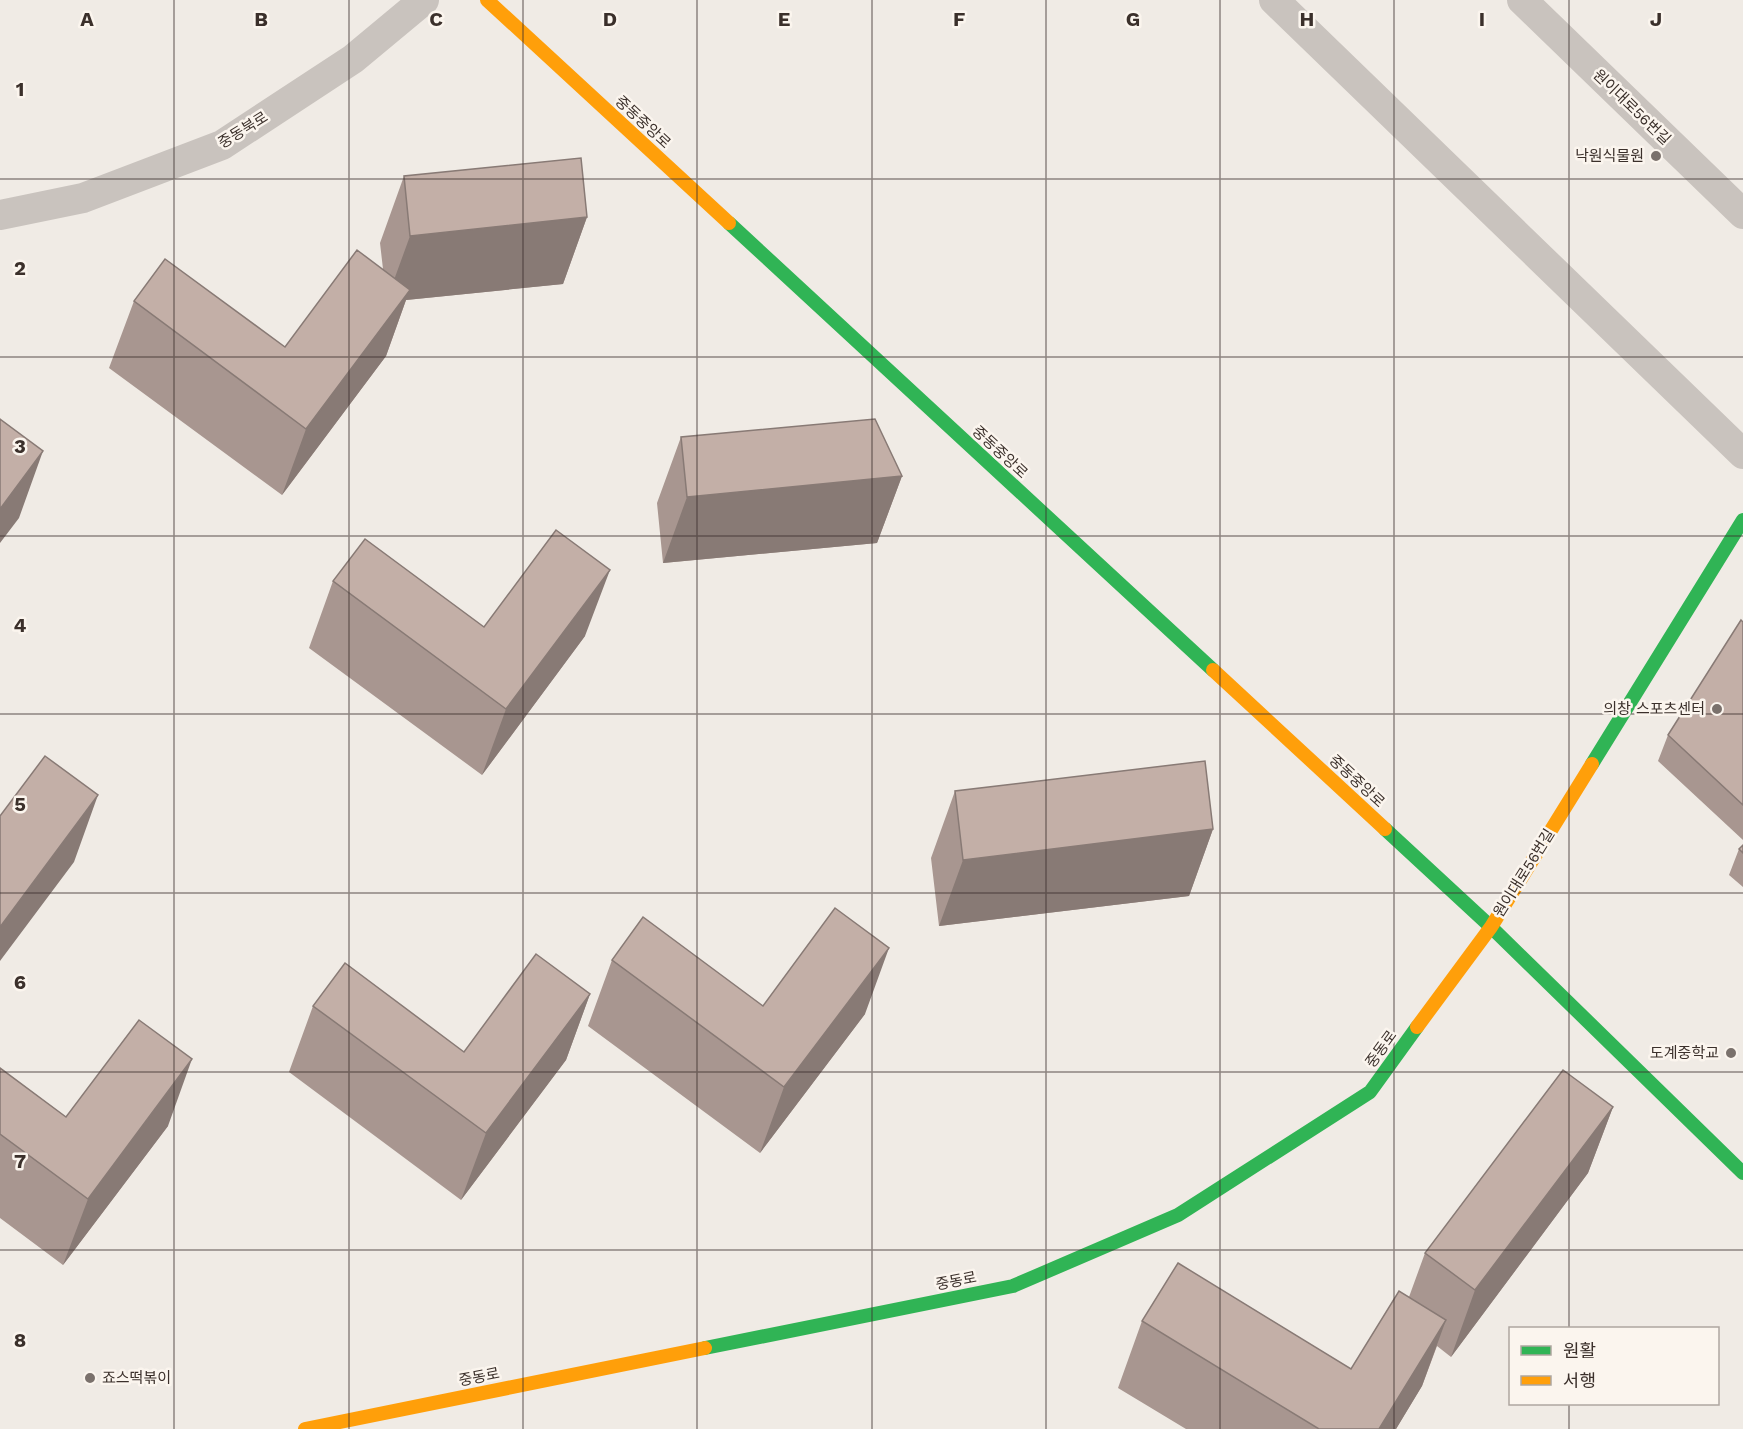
<svg xmlns="http://www.w3.org/2000/svg" width="1743" height="1429" viewBox="0 0 1743 1429" font-family="'Work Sans','Noto Sans KR',sans-serif">
	<rect width="100%" height="100%" fill="#f0ebe5"/>
	<g fill="none" stroke-linecap="round" stroke-linejoin="round">
		<!-- street -->
		<path stroke="#c9c3be" stroke-width="30" d="M1274,0l469,454
			M1522,0l221,214
			M0,215l83,-17 139,-53 131,-86 71,-59"/>
		<!-- fast -->
		<path stroke="#30b455" stroke-width="14" d="M729,223l484,447
			M1592,764l151,-244
			M1385,829l106,98 252,246
			M705,1348l308,-62 165,-71 192,-123 47,-65"/>
		<!-- slow -->
		<path stroke="#ff9f0a" stroke-width="14" d="M487,0l242,223
			M1213,670l172,159
			M1417,1027l74,-100 101,-163
			M305,1429l400,-81"/>
	</g>
	<!-- wall -->
	<path fill="#a89690" d="M404,176l183,41 -24,67 -157,16 -20,56 -104,139 -173,-127 25,-67 151,46 98,-78 -3,-26z
		M681,437l221,39 -25,67 -214,20 -6,-60z
		M333,581l151,46 101,9 -103,139 -173,-127z
		M1743,622v218l-85,-79 10,-26z
		M955,791l258,38 -24,67 -250,30 -8,-68z
		M1743,845v42l-14,-12 10,-26z
		M612,960l151,46 102,8 -105,139 -172,-127z
		M590,994l-24,66 -105,140 -172,-128 24,-66 151,46z
		M0,1068l66,49 102,9 -105,139 -63,-47z
		M1613,1107l-25,66 -137,184 -14,-11 -15,40 -26,43h-210l-68,-41 24,-67 209,48 58,-72 16,-44z"/>
	<!-- shaded-wall -->
	<path fill="#887a75" d="M587,217l-24,67 -157,16 -20,56 -104,139 24,-66 80,-127 24,-66z
		M43,451l-24,67 -19,25v-34z
		M902,476l-25,67 -214,20 24,-66z
		M610,570l-25,66 -103,139 24,-66z
		M98,795l-24,67 -74,99v-34z
		M1213,829l-24,67 -250,30 24,-66z
		M889,948l-24,66 -105,139 24,-66z
		M590,994l-24,66 -105,140 25,-67z
		M192,1059l-24,67 -105,139 25,-66z
		M1613,1107l-25,66 -137,184 24,-67z
		M1446,1320l-24,66 -26,43h-17z"/>
	<!-- building -->
	<path fill="#c3afa7" stroke="#887a75" stroke-width="1.5" d="M581,158l6,59 -177,19 -6,-60z
		M357,250l53,40 -104,139 -172,-128 31,-42 120,88z
		M0,419l43,32 -43,58z
		M875,419l27,57 -215,21 -6,-60z
		M556,530l54,40 -104,139 -173,-128 32,-42 119,88z
		M1741,620l2,2v183l-75,-70z
		M45,756l53,39 -98,132v-111z
		M1205,761l8,68 -250,31 -8,-69z
		M1743,845v8l-4,-4z
		M835,908l54,40 -105,139 -172,-127 31,-43 120,89z
		M536,954l54,40 -104,139 -173,-127 32,-43 119,89z
		M139,1020l53,39 -104,140 -88,-65v-66l66,49z
		M1563,1070l50,37 -138,183 -50,-37z
		M1178,1263l173,106 48,-78 47,29 -67,109h-60l-177,-108z"/>
	<!-- grid -->
	<path fill="none" stroke="#3b302b" stroke-width="1.5" stroke-opacity="0.55" d="M174,0v1429M349,0v1429M523,0v1429M697,0v1429M872,0v1429M1046,0v1429M1220,0v1429M1394,0v1429M1569,0v1328M0,179h1743M0,357h1743M0,536h1743M0,714h1743M0,893h1743M0,1072h1743M0,1250h1743M1569,1404v25"/>
	<!-- markers -->
	<g fill="#7a716c" stroke="#fbf5ee" stroke-width="2">
		<circle cx="1656" cy="156" r="6"/>
		<circle cx="1717" cy="709" r="6"/>
		<circle cx="1731" cy="1053" r="6"/>
		<circle cx="90" cy="1378" r="6"/>
	</g>
	<g text-anchor="middle" stroke-width="5" stroke-linejoin="round" paint-order="stroke">
		<!-- street labels -->
		<g font-size="15" fill="#3b302b" stroke="#fbf5ee">
			<text transform="translate(1632 107) rotate(44)" y="5">원이대로56번길</text>
			<text transform="translate(643 122) rotate(43)" y="5">중동중앙로</text>
			<text transform="translate(243 130) rotate(-32)" y="5">중동북로</text>
			<text transform="translate(1000 452) rotate(43)" y="5">중동중앙로</text>
			<text transform="translate(1357 781) rotate(43)" y="5">중동중앙로</text>
			<text transform="translate(1524 873) rotate(-58)" y="5">원이대로56번길</text>
			<text transform="translate(1381 1049) rotate(-54)" y="5">중동로</text>
			<text transform="translate(956 1281) rotate(-11)" y="5">중동로</text>
			<text transform="translate(479 1377) rotate(-11)" y="5">중동로</text>
		</g>
		<!-- poi labels -->
		<g font-size="15" fill="#3b302b" stroke="#fbf5ee" text-anchor="end">
			<text x="1644" y="161">낙원식물원</text>
			<text x="1705" y="714">의창 스포츠센터</text>
			<text x="1719" y="1058">도계중학교</text>
			<text x="102" y="1383" text-anchor="start">죠스떡볶이</text>
		</g>
	</g>
	<g font-size="20" text-anchor="middle" font-weight="bold" fill="#3b302b" stroke="#fbf5ee" stroke-width="5" stroke-linejoin="round" paint-order="stroke">
		<text x="87" y="26">A</text>
		<text x="261" y="26">B</text>
		<text x="436" y="26">C</text>
		<text x="610" y="26">D</text>
		<text x="784" y="26">E</text>
		<text x="959" y="26">F</text>
		<text x="1133" y="26">G</text>
		<text x="1307" y="26">H</text>
		<text x="1482" y="26">I</text>
		<text x="1656" y="26">J</text>
		<text x="20" y="96">1</text>
		<text x="20" y="275">2</text>
		<text x="20" y="453">3</text>
		<text x="20" y="632">4</text>
		<text x="20" y="811">5</text>
		<text x="20" y="989">6</text>
		<text x="20" y="1168">7</text>
		<text x="20" y="1347">8</text>
	</g>
	<!-- legend -->
	<rect x="1509" y="1327" width="210" height="78" fill="#fbf5ee" stroke="#aea6a0" stroke-width="1.5"/>
	<rect x="1521" y="1346" width="30" height="9" fill="#30b455" stroke="#aea6a0" stroke-width="1.5"/>
	<text x="1563" y="1357" font-size="18" fill="#3b302b">원활</text>
	<rect x="1521" y="1376" width="30" height="9" fill="#ff9f0a" stroke="#aea6a0" stroke-width="1.5"/>
	<text x="1563" y="1387" font-size="18" fill="#3b302b">서행</text>
</svg>
